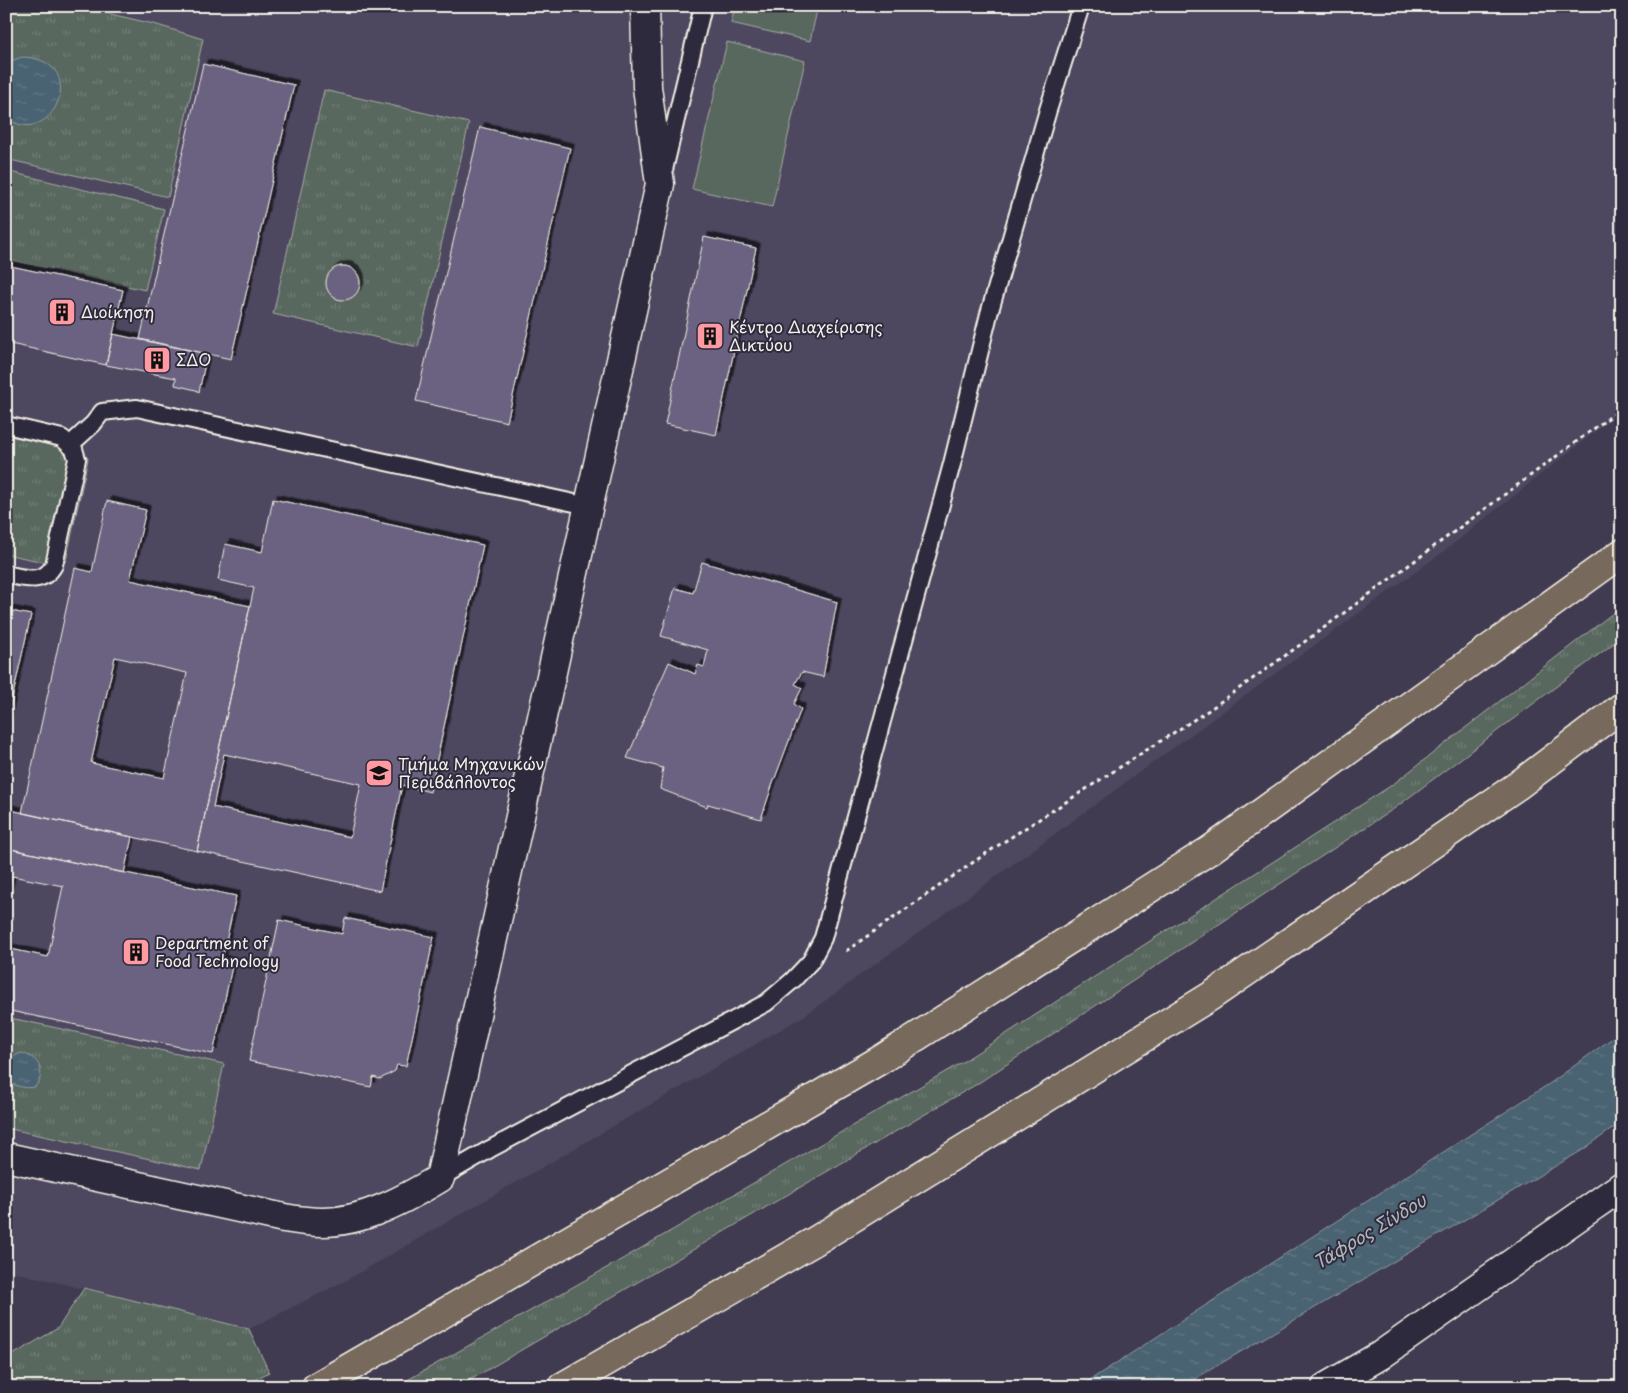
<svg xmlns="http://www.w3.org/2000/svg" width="1628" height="1393" viewBox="0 0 1628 1393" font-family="'Playpen Sans',sans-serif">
	<defs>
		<pattern id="grass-tufts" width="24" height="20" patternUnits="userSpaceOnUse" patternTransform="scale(1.25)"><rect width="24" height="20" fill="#59685f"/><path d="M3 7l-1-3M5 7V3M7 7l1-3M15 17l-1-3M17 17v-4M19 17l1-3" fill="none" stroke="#717e76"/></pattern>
		<pattern id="water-ripples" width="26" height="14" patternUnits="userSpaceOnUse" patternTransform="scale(1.25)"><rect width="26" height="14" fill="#4a6372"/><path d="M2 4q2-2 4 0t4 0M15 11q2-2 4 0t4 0" fill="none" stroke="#657a86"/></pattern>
		<filter id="shadow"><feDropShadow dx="4.5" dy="-4.5" stdDeviation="0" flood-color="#0009"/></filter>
	</defs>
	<rect width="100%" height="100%" fill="#413b51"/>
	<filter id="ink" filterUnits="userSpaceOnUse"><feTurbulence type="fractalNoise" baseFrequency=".02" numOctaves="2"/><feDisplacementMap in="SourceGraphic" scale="10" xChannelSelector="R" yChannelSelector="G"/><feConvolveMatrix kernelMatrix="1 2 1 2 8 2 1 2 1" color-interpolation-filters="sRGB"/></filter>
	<g filter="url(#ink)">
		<!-- built -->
		<path fill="#4e475f" d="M6,6h1616v404l-179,142 -639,464 -457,264 -98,49 -243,-59z"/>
		<!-- grass -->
		<path fill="url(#grass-tufts)" stroke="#a6aca4" d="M6,6h69l79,18 49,15 -35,158 -162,-38z
			M324,90l145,33 -51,224 -145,-33z
			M6,171l158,38 -19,81 -139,-31z
			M6,435l77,17 4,4 1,3 -22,102 -8,4 -52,-11z
			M1622,606v31l-227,171 -418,276 -519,303h-63l224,-126 345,-200 428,-276z
			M6,1017l218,47 -23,106 -195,-42z
			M84,1288l165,41 20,43 -27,15h-236v-28l52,-31z"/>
		<!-- garden -->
		<path fill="#59685f" stroke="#a6aca4" d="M735,6h83l-8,35 -79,-18z
			M727,42l78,19 -33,146 -80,-18z"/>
		<!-- water -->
		<path fill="url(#water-ripples)" stroke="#8e9ca1" d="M22,57c72,2 29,97 -16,60v-52l5,-4z
			M1622,1031v91l-41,29 -400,236h-102l473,-305z
			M21,1053c18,4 26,19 14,34 -10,2 -19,-1 -29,-6v-21z"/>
		<!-- building -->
		<path fill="#6b6280" stroke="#f4f1e8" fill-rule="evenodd" filter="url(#shadow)" d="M203,64l91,21 -63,274 -91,-20z
			M480,127l90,21 -63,274 -91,-21z
			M704,237l52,11 -40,187 -51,-11z
			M6,265l117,25 -17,75 -100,-22z
			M326 283a17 17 0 1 1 34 0a17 17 0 1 1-34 0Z
			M113,334l94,20 -8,38 -3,-2 -21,-5 1,-7 -70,-13z
			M273,499l210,46 -53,247 -28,-7 -22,106 -183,-40 57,-263 -36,-8 7,-36 37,8zM224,754l137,30 -11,53 -137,-30z
			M107,501l39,9 -16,70 120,26 -53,245 -175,-38 53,-245 17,4zM115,657l72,16 -23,105 -73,-15z
			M702,562l135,40 -14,75 -21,-5 -7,12 7,4 -8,16 7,5 -29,77 -11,33 -53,-15 -1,3 -47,-18 3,-21 -36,-10 42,-96 26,12 3,-9 6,2 4,-17 -47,-14 14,-48 18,5z
			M6,610l25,5 -25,111z
			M6,809l126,28 -8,36 -118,-25z
			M6,848l230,48 -14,64 11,2 -20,92 -207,-44v-62l42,9 15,-71 -51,-10 -6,27z
			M345,918l89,19 -28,129 -9,-1 -2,6 -15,8 -7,-2 -2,10 -122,-26 30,-141 63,14z"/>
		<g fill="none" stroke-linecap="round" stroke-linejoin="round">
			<!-- service casing -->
			<g stroke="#f4f1e8" stroke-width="20">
				<path id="service" d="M664,170l39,-164
					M6,425l56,13 12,11 3,10 -23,106c-11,20 -29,13 -48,9
					M71,444l22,-20 9,-12 35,-4 451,98
					M440,1178l50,-29 276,-146 27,-23 18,-19 12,-23 129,-474 37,-150 59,-204 33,-104"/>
			</g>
			<!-- minor casing -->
			<g stroke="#f4f1e8" stroke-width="31">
				<path id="minor" d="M6,1157l278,61c12,2 25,4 38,4 42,0 83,-23 118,-44l220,-994 -13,-97 -2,-81
					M1326,1387l55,-32 241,-169"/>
			</g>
			<!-- motorway casing -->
			<g stroke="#f4f1e8" stroke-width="31">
				<path id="motorway" d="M316,1387l564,-327 330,-210 412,-297
					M562,1387l253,-146 396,-245 306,-210 105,-79"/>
			</g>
			<!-- path -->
			<path stroke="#f4f1e8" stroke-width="3" stroke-dasharray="4 4" stroke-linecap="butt" d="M846,951l142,-99 221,-142 105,-75 308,-227"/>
			<!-- service -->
			<use href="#service" stroke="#2f2a3d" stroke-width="16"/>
			<!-- minor -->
			<use href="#minor" stroke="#2f2a3d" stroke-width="28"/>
			<!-- motorway -->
			<use href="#motorway" stroke="#77695c" stroke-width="28"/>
		</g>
	</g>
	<!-- icons -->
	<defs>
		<g id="building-square" transform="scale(1.4375)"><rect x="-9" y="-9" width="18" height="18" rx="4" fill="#ff9aa2" stroke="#2f2a3d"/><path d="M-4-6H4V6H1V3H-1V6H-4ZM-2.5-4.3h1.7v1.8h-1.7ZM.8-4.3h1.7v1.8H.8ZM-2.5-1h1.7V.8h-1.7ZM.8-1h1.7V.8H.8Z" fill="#111"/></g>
		<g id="university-square" transform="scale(1.4375)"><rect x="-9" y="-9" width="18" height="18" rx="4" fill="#ff9aa2" stroke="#2f2a3d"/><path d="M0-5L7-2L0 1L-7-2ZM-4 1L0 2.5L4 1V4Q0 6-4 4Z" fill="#111"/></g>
	</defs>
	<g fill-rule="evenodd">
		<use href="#building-square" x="62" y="312"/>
		<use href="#building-square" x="710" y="336"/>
		<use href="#building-square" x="157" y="360"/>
		<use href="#university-square" x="379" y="773"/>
		<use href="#building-square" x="136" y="952"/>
	</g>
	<g text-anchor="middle" stroke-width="4" stroke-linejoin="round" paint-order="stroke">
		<!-- poi labels -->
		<g font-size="16" fill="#f4f1e8" stroke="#2f2a3d" text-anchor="start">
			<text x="81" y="318">Διοίκηση</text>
			<text x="729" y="333">Κέντρο Διαχείρισης<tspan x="729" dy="18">Δικτύου</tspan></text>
			<text x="176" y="366">ΣΔΟ</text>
			<text x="398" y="770">Τμήμα Μηχανικών<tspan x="398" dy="18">Περιβάλλοντος</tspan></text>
			<text x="155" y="949">Department of<tspan x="155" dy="18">Food Technology</tspan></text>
		</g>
		<!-- water labels -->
		<g font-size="18" font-style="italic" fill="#b0b8b9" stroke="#2f2a3d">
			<text transform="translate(1370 1232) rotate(-31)" y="6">Τάφρος Σίνδου</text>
		</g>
	</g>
	<!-- margin -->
	<rect width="1628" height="1393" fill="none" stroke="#2f2a3d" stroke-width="25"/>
	<rect x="12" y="12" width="1603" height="1368" fill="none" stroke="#f4f1e8" stroke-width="2" filter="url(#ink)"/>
</svg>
